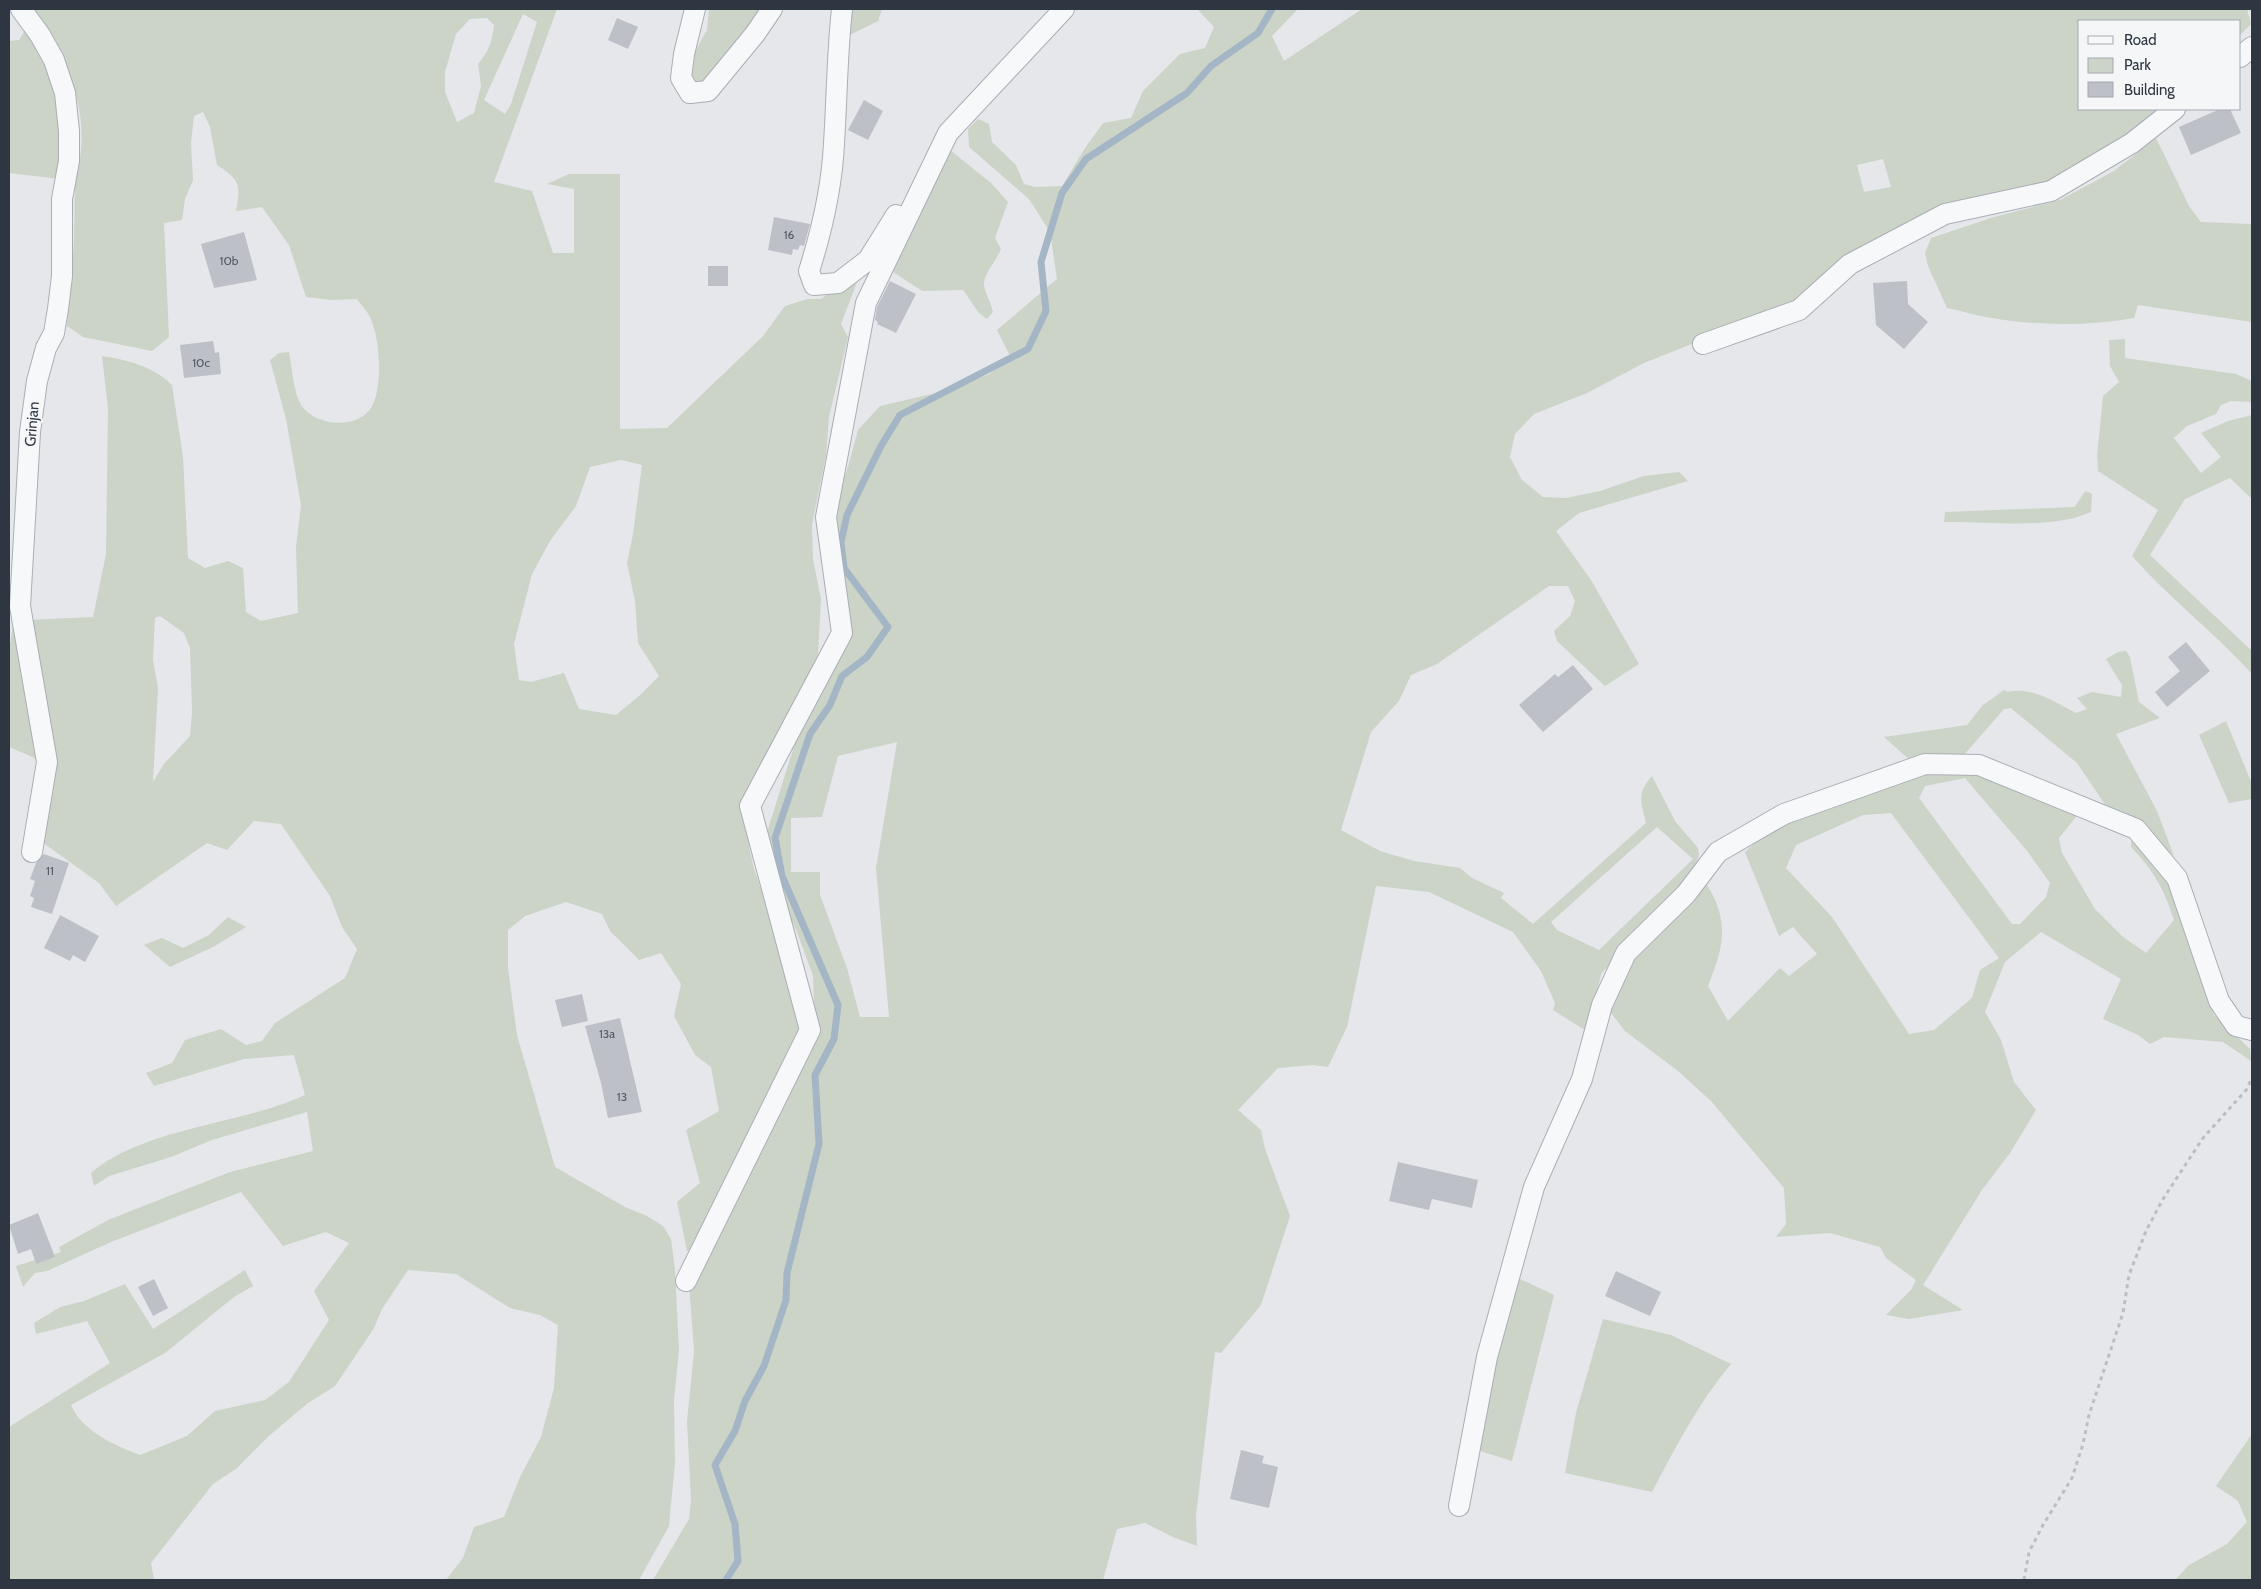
<svg xmlns="http://www.w3.org/2000/svg" width="2261" height="1589" viewBox="0 0 2261 1589" font-family="Cabin,sans-serif">
	<rect width="100%" height="100%" fill="#e5e7eb"/>
	<!-- green -->
	<path fill="#cbd4c7" fill-rule="evenodd" d="M33,9h524l-63,173 38,9 21,62h21v-64l-27,-5 22,-10h51v255l47,-1 96,-92 22,-30 23,-7h13l41,-30 -21,55 7,13 -19,80 -3,38 -14,70 1,34 8,40 -3,55 -20,47 -45,122 -4,24 5,22 20,57 25,60 -1,58 -98,202 -13,5 -10,-49 23,-19 -14,-53 33,-19 -8,-44 -16,-12 -21,-39 7,-32 -20,-31 -22,7 -29,-29 -8,-17 -36,-12 -41,14 -17,14v38l9,67 38,132 70,40 22,9 16,10 8,13 4,31 4,80 -5,50 1,63 -6,63 -30,54h-193l17,-22 11,-31 30,-10 16,-40 21,-40 13,-49 4,-63 -18,-10 -30,-7 -54,-34 -48,-4 -26,39 -8,19 -39,58 -27,17 -38,32 -34,34 -23,15 -62,79 3,17h-145v-153l101,-64 -23,-42 -51,13 -2,-11 26,-16 24,-6 41,-17 28,45 92,-59 8,16 -19,11 -69,56 -94,52c11,26 43,40 69,50l47,-19 28,-25 50,-11 24,-18 40,-62 -15,-29 35,-48 -23,-11 -43,14 -42,-54 -130,50 -64,29 -12,2 -12,14 -7,-21 45,-14 -2,-5 49,-27 122,-48 83,-21 -6,-39 -95,28 -41,17 -62,19 -15,10 -3,-13c54,-46 150,-48 214,-78l-11,-40 -50,4 -90,27 -8,-13 26,-10 13,-23 36,-11 25,16 16,-4 13,-18 70,-45 12,-29 -15,-22 -12,-31 -49,-72 -27,-3 -27,29 -20,-7 -91,63 -17,-23 -57,-41 -13,-222 64,-3 13,-63 2,-146 -6,-52c25,4 51,10 70,29l11,72 5,101 17,10 23,-7 15,7 3,44 15,9 37,-8 -2,-66 5,-42 -15,-86 -16,-59 9,-7 10,-1c3,15 4,35 10,49 11,25 57,30 72,7 12,-19 9,-66 1,-86 -2,-8 -10,-16 -15,-23l-25,1 -26,-3 -17,-52 -27,-38 -26,4c5,-27 4,-31 -19,-46l-7,-38 -7,-15 -9,4 -3,27 2,37 -8,19 -3,21 -18,3 5,114 -17,14 -69,-14 -16,-11c1,-24 4,-46 6,-69 2,-23 1,-46 2,-69 0,-13 5,-25 6,-38 5,-52 -19,-100 -48,-141zM523,14l14,8 -26,82 -6,10 -21,-14zM487,18l7,7c-2,17 -5,26 -16,39l3,22 -7,27 -17,9 -12,-30v-20l11,-38 14,-15zM621,460l21,5 -9,69 -6,29 8,38 3,42 21,33 -20,20 -23,19 -37,-6 -15,-36 -33,9 -12,-2 -5,-36 18,-70 18,-33 26,-35 14,-39zM160,616l24,17 6,15 2,64 -2,24 -26,28 -11,18 5,-94 -5,-28 2,-42z
		M709,9h53l-60,76 -11,-2 -4,-17 20,-36z
		M849,9h33l-4,12 -30,15z
		M1197,9h101l-26,27 12,25 78,-52h885l4,15 -11,11v-14h-160v88h76l-36,41 -38,25 -180,62 -67,50 -191,76 -57,30 -53,21 -19,20 -5,23 12,23 21,17 23,1 34,-7 44,-15 35,-4 9,9 -109,32 -23,18 35,49 48,84 -34,22 -48,-45 -3,-10 16,-15 5,-15 -7,-15h-19l-112,78 -26,11 -12,26 -28,31 -30,98 39,21 34,10 46,7 12,10 32,15 -3,5 32,26 113,-101c-5,-21 -10,-29 6,-47l23,45 23,27 1,8 -4,11 -15,21 -79,86 -13,58 -35,-22 2,-7 -14,-32 -28,-39 -84,-40 -53,-6 -29,141 -19,40 -15,-2 -35,3 -40,42 23,20 4,19 25,67 -29,89 -40,48 -6,-1 -19,164 1,30 -24,-9 -28,-14 -28,6 -14,51h-450l36,-61 2,-19 -4,-79 7,-70 -6,-81 19,-15 17,-28 91,-200 -2,-51 -16,-44 -20,-42 -9,-34v-27l39,-124 28,-76 -2,-119 15,-43 10,-37 22,-24 69,-16 40,-16 21,-18 -13,-26 60,-51 -7,-47 -21,-33 -60,-52 -1,-18 10,-10 11,5 3,18 24,23 8,19 11,3 27,-1 23,-38 18,-25 28,-5 12,-27 37,-37 25,-6 9,-21zM1883,159l8,28 -27,5 -7,-27zM897,742l-21,126 13,149h-29l-13,-49 -27,-73v-23h-29v-54l31,-1 16,-61zM1657,827l36,32 -94,91 -42,-20 -6,-8z
		M27,27c12,20 24,44 31,67 8,26 3,58 2,85l-51,-6v-132l10,-1z
		M2156,138l33,68 12,16 51,2v98l-114,-17 -4,13c-47,8 -95,8 -142,0 -15,-2 -29,-7 -45,-10l-19,-42 -3,-13 6,-15 63,-21 66,-17 54,-29z
		M950,150l41,33 17,19 -13,36 6,11c-4,11 -18,25 -17,36 1,8 7,18 9,27l-6,7 -8,-6 -16,-23 -41,1 -38,-25z
		M2125,339v19l111,16 16,7v21l-21,-1 -10,4 -5,9 -29,12 -13,12 27,35 20,-16 -20,-24 27,-12 24,-6v84l-22,-21 -45,21 -35,56 102,96v23c-38,-42 -83,-76 -120,-118l26,-46 -60,-39 -1,-15 6,-60 16,-14 -9,-16 -1,-26z
		M2086,491l6,3 -1,18c-38,18 -104,9 -147,10l1,-10 129,-5c6,-5 6,-11 12,-16z
		M13,625l24,134 -28,-12v-96z
		M2126,651l4,6 9,45 21,16 -44,16 41,77 17,45 -35,-32 -31,-15 -31,-46 -66,-55 -7,1 -41,47 -52,5 -27,-24 83,-12 16,-20 21,-15 4,2c24,-6 48,11 68,21l11,-4 -10,-11 15,-6 29,5 1,-12 -16,-26 12,-7z
		M2226,721l26,63v15l-23,4 -30,-68z
		M1977,772l102,41 -20,25 3,15 33,56 28,28 23,16 28,-33c-10,-31 -20,-49 -43,-73l1,-12 31,32 30,76 9,40 12,32 36,34 1,12 -28,-19 -59,-5 -14,7 -12,-9 -35,-16 18,-40 -80,-47 -36,30 -20,50 16,28 13,42 22,28 -26,43 -28,37 -59,95 40,25 -54,9 -23,-4 25,-25 5,-10 -30,-22 -6,-11 -50,-14 -54,4 10,-13 -2,-36 -73,-87 -33,-30 -53,-40 -17,-22 21,-44 77,-82c24,39 18,63 2,103l20,35 52,-53 9,8 28,-22 -24,-27 -14,9 -34,-84 13,-12 33,-21 128,-46zM1965,778l63,74 22,31 -4,14 -26,27h-8l-93,-126 6,-12zM1891,813l108,145 -19,12 -8,28 -38,32 -25,4 -77,-117 -46,-49 10,-23 67,-30z
		M228,917l18,10 -33,20 -43,20 -26,-22 18,-7 21,10 26,-13z
		M1518,1278l36,17 -42,166 -35,-11 14,-67z
		M1603,1319l68,16 60,29c-32,38 -56,84 -79,128l-87,-19 11,-60z
		M2252,1434v146h-77l14,-15 38,-21 20,-22 -9,-21 -22,-15z"/>
	<g fill="none" stroke-linecap="round" stroke-linejoin="round">
		<!-- stream -->
		<path stroke="#a4b6c6" stroke-width="7" d="M726,1580l12,-19 -3,-37 -20,-59 20,-34 10,-30 19,-35 22,-66 1,-27 32,-129 -4,-69 19,-36 4,-34 -56,-129 -7,-38 35,-104 20,-29 12,-29 25,-19 21,-30 -44,-59 -3,-26 6,-27 34,-69 19,-31 128,-66 18,-38 -5,-49 21,-69 24,-34 101,-66 24,-27 47,-33 14,-24"/>
	</g>
	<!-- building -->
	<path fill="#bdc1c7" d="M617,18l21,9 -10,22 -20,-9z
		M864,100l19,11 -15,29 -20,-10z
		M2220,109h10l11,24 -50,22 -12,-28z
		M774,217l36,7 -6,22 -4,-1 -2,5 -5,-1 -1,6 -24,-5z
		M244,232l13,48 -43,8 -13,-44z
		M708,266h20v20h-20z
		M890,281l26,13 -20,39 -19,-9 1,-2 -3,-2 2,-13z
		M1907,281l1,23 20,18 -24,27 -28,-24 -3,-42z
		M213,341l2,12 4,-1 2,22 -37,4 -4,-33z
		M2186,642l24,29 -43,36 -12,-15 25,-21 -12,-14z
		M1573,665l20,24 -50,43 -24,-27 36,-31 3,3z
		M44,854l25,9 -17,51 -21,-7 3,-9 -4,-2 5,-15 -5,-2 6,-16z
		M60,915l39,21 -14,26 -12,-7 -3,6 -26,-13z
		M582,994l6,27 -26,6 -7,-27z
		M620,1018l22,94 -34,6 -7,-35 -16,-57z
		M1398,1162l80,18 -6,28 -40,-9 -3,11 -40,-9z
		M38,1213l17,44 -19,7 -5,-15 -13,5 -9,-29z
		M1616,1271l45,21 -11,24 -45,-20z
		M154,1279l14,29 -15,8 -15,-29z
		M1241,1450l23,6 -2,7 16,4 -9,41 -39,-9z"/>
	<g fill="none" stroke-linecap="round" stroke-linejoin="round">
		<!-- street casing -->
		<g stroke="#aaaeb5" stroke-width="22">
			<path id="street" d="M21,9l19,26 14,25 11,33 4,38v30l-7,38v77l-4,33 -4,24 -8,15 -9,33 -7,51 -10,174 27,156 -15,90
				M695,9l-11,45 -3,24 9,15 18,-2 47,-57 17,-25
				M842,9c-5,45 -5,89 -8,134 -2,44 -12,87 -25,128l5,14 24,-2 30,-23 28,-45
				M2240,57l12,-10
				M1703,344l96,-34 51,-46 95,-50 106,-23 81,-48 43,-34
				M686,1281l124,-251 -60,-224 92,-173 -16,-116 40,-214 82,-170 116,-124
				M1459,1506l28,-149 47,-170 48,-108 20,-74 24,-52 60,-59 32,-42 66,-38 141,-50 54,1 157,64 41,49 42,123 17,25 16,4"/>
		</g>
		<!-- path -->
		<path stroke="#bbbec3" stroke-width="3" stroke-dasharray="4 4" stroke-linecap="butt" d="M2024,1580l5,-28 14,-27 29,-47 11,-34 6,-29 34,-102 6,-38 17,-44 17,-32 40,-61 44,-49 5,-12"/>
		<!-- street -->
		<use href="#street" stroke="#f7f8fa" stroke-width="20"/>
	</g>
	<g text-anchor="middle" stroke-width="4.5" stroke-linejoin="round" paint-order="stroke">
		<!-- number labels -->
		<g font-size="12" fill="#525963">
			<text x="789" y="239">16</text>
			<text x="229" y="265">10b</text>
			<text x="201" y="367">10c</text>
			<text x="50" y="875">11</text>
			<text x="607" y="1038">13a</text>
			<text x="622" y="1101">13</text>
		</g>
		<!-- street labels -->
		<g font-size="15" fill="#2e3642" stroke="#f4f6f8">
			<text transform="translate(32 424) rotate(-85)" y="5">Grinjan</text>
		</g>
	</g>
	<!-- border -->
	<rect width="2261" height="1589" fill="none" stroke="#2e3642" stroke-width="20"/>
	<!-- legend -->
	<rect x="2078" y="20" width="162" height="90" fill="#f4f6f8" stroke="#a5a9af"/>
	<rect x="2088" y="36" width="25" height="8" fill="#f7f8fa" stroke="#a5a9af"/>
	<text x="2124" y="45" font-size="15" fill="#2e3642">Road</text>
	<rect x="2088" y="58" width="25" height="15" fill="#cbd4c7" stroke="#a5a9af"/>
	<text x="2124" y="70" font-size="15" fill="#2e3642">Park</text>
	<rect x="2088" y="82" width="25" height="15" fill="#bdc1c7" stroke="#a5a9af"/>
	<text x="2124" y="95" font-size="15" fill="#2e3642">Building</text>
</svg>
